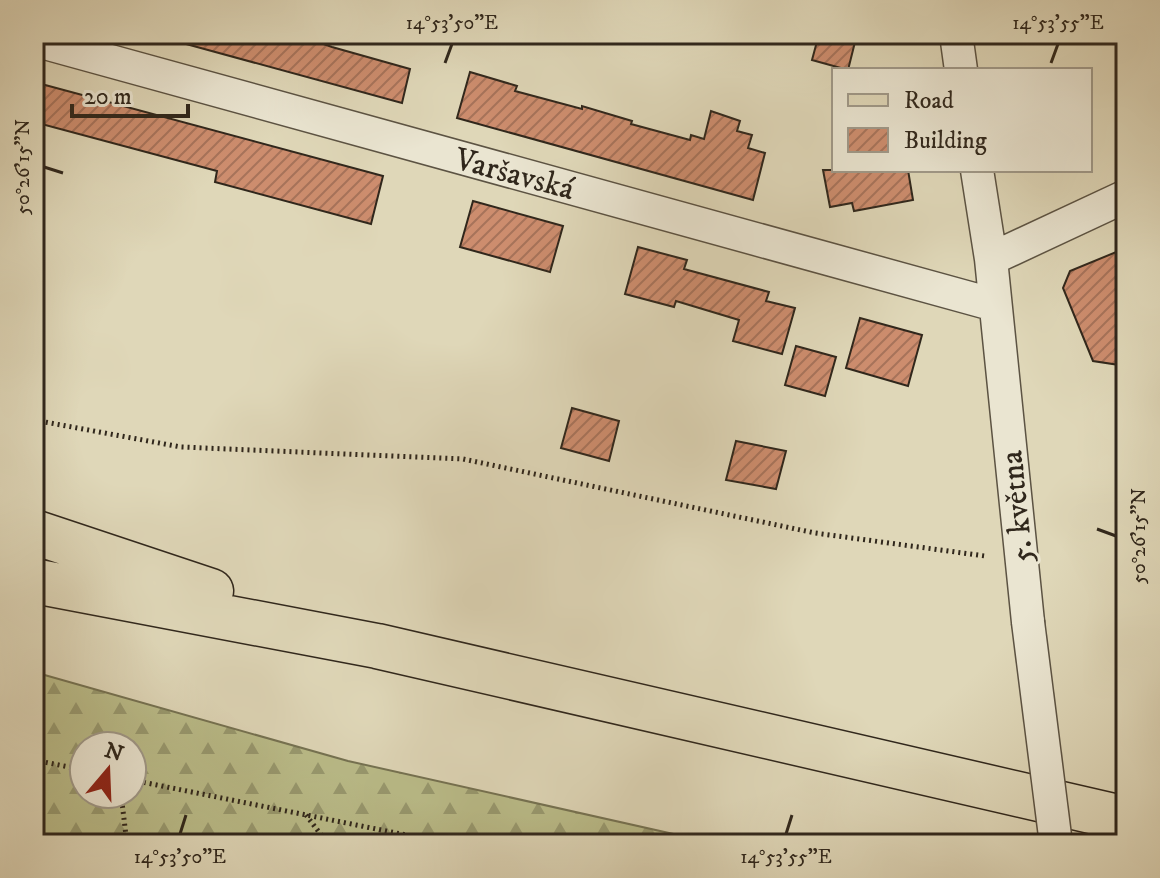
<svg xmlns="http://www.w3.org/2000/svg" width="1160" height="878" viewBox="0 0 1160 878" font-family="'IM FELL DW Pica',serif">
	<defs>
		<pattern id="forest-firs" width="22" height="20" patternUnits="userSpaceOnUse" patternTransform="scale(2)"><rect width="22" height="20" fill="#babc89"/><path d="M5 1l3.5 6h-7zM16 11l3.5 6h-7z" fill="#98996f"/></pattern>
		<pattern id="building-hatch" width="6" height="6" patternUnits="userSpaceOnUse" patternTransform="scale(2)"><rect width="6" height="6" fill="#cd8d6e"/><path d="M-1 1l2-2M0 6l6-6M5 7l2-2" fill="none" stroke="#a7735a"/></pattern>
	</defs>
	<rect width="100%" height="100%" fill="#dfd7b8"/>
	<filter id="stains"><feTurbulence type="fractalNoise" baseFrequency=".0025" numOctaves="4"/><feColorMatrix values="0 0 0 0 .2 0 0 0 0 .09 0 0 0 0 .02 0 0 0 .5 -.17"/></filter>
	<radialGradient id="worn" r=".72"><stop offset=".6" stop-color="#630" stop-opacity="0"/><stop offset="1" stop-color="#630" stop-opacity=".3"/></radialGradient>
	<!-- forest -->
	<path fill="url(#forest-firs)" stroke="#757252" stroke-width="2" fill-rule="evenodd" d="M34,672l314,89 370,83h-684zM84,746h48v48h-48z"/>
	<!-- building -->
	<path fill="url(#building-hatch)" stroke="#30271c" stroke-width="2" d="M187,34h108l37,13 78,22 -8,34 -216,-59z
		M819,34h38l-9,36 -36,-10z
		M470,72l47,14 -2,5 67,18v-3l50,15 -1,3 59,16 1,-5 13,4 7,-28 29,10 -3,10 15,4 -4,13 17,5 -12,47 -296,-82z
		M34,82l349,94 -12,48 -156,-42 2,-11 -183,-49z
		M823,170h85l5,30 -59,11 -2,-8 -22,4z
		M473,201l90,25 -13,46 -90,-25z
		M638,247l49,13 -3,9 85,23 -3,9 29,7 -13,46 -49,-13 6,-21 -63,-19 -2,6 -49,-13z
		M1126,248v118l-33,-5 -30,-73 7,-17z
		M860,318l62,17 -14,51 -62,-18z
		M796,346l40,11 -11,39 -40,-11z
		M572,408l47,13 -10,40 -48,-13z
		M736,441l50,10 -10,38 -50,-9z"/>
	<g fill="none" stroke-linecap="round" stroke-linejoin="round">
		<!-- street casing -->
		<g stroke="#5c5343" stroke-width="35">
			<path id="street" d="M956,34l5,36
				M34,40l961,265
				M977,170l14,89 37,363
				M991,259l135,-63"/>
		</g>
		<!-- primary casing -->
		<g stroke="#30271c" stroke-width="47">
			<path id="primary" d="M34,532l177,59
				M34,581l343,65 749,173"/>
		</g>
		<!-- path -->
		<path stroke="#30271c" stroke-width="5" stroke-dasharray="2 4" stroke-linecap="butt" d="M34,420l147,27 282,12 352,74 170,23
			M34,760l50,10
			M132,780l319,64
			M121,794l6,50
			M306,815l22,29"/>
		<!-- street -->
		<use href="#street" stroke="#eae5d1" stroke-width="32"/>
		<!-- primary -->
		<use href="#primary" stroke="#dfd7b8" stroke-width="44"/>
		<!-- street-bridge casing -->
		<g stroke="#5c5343" stroke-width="35" stroke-linecap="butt">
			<path id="street-bridge" d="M1028,622l28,222"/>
		</g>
		<!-- street-bridge -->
		<use href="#street-bridge" stroke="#eae5d1" stroke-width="32"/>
	</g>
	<!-- ticks -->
	<path fill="none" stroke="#30271c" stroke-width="3" d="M445,63l7,-19M1051,63l7,-19M44,167l19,6M1097,529l19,7M180,834l6,-19M786,834l6,-19"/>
	<g text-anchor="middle" stroke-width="6" stroke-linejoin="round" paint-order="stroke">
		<!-- street labels -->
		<g font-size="32" fill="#30271c" stroke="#eae5d1">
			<text transform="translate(515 173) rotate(15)" y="11">Varšavská</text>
			<text transform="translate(1016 507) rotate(-96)" y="11">5. května</text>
		</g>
	</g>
	<!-- margin -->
	<rect width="1160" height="878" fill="none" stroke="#dfd7b8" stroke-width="88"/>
	<!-- legend -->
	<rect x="832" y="68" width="260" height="104" fill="#eae5d1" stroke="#a09989" stroke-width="2"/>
	<rect x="848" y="94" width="40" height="12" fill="#dfd7b8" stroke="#a09989" stroke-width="2"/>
	<text x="904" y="108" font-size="24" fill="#30271c">Road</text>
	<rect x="848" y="128" width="40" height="24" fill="url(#building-hatch)" stroke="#a09989" stroke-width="2"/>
	<text x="904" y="148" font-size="24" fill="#30271c">Building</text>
	<!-- north arrow -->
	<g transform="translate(108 770) rotate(19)"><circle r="38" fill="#eae5d1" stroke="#a09989" stroke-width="2"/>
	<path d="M0-6L14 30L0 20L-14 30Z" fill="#8f2418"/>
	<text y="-12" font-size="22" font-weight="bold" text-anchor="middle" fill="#30271c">N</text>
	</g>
	<!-- scale -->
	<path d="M72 104v12h116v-12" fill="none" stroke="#30271c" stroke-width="4"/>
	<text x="84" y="104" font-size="24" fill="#30271c" stroke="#eae5d1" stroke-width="6" paint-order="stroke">20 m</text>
	<rect x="44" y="44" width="1072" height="790" fill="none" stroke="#30271c" stroke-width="3"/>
	<g font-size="20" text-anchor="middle" fill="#30271c">
		<text x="452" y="29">14°53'50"E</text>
		<text x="1058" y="29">14°53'55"E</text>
		<text transform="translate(22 167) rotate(-90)" y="7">50°26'15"N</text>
		<text transform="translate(1138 536) rotate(-90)" y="7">50°26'15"N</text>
		<text x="180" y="863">14°53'50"E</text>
		<text x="786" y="863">14°53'55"E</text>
	</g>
	<rect width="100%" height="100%" filter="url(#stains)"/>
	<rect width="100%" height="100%" fill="url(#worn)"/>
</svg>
